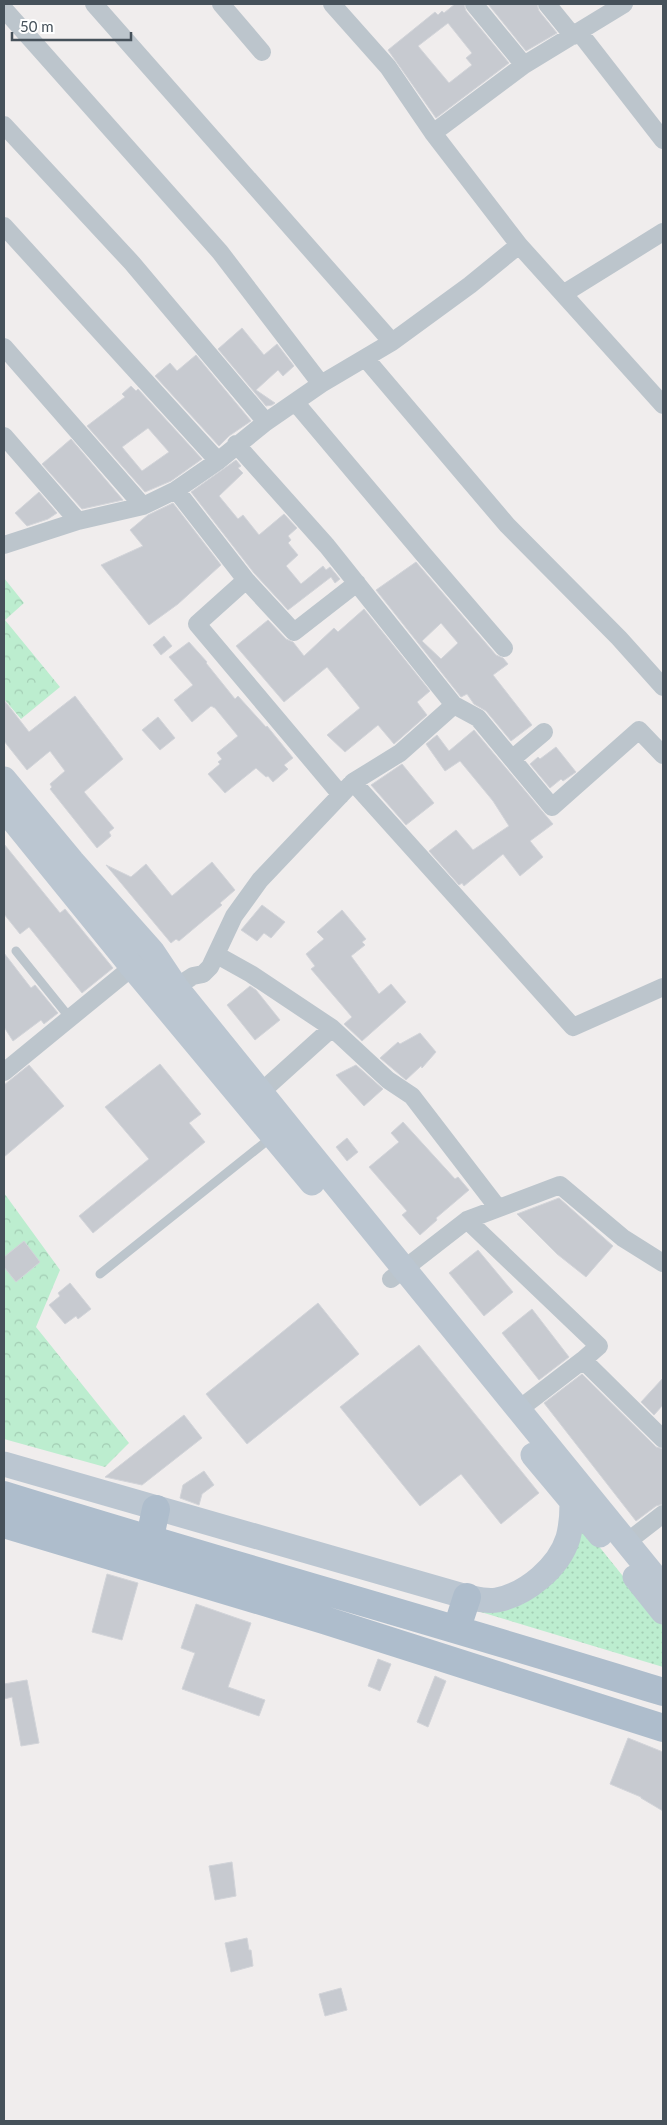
<svg xmlns="http://www.w3.org/2000/svg" width="667" height="2125" viewBox="0 0 667 2125" font-family="Lato,sans-serif">
	<defs>
		<pattern id="park-crowns" width="20" height="18" patternUnits="userSpaceOnUse" patternTransform="scale(1.25)"><rect width="20" height="18" fill="#bcedcf"/><path d="M2 6a3 3 0 1 1 6 0M12 15a3 3 0 1 1 6 0" fill="none" stroke="#a3cdb4"/></pattern>
		<pattern id="garden-dots" width="8" height="8" patternUnits="userSpaceOnUse" patternTransform="scale(1.25)"><rect width="8" height="8" fill="#bcedcf"/><path d="M2 2h.1M6 6h.1" fill="none" stroke="#a3cdb4" stroke-width="1.8" stroke-linecap="round"/></pattern>
	</defs>
	<rect width="100%" height="100%" fill="#f0eded"/>
	<!-- park -->
	<path fill="url(#park-crowns)" d="M4,578l20,25 -19,17 55,67 -39,32 -17,-20z
		M4,1193l56,77 -24,57 93,116 -24,24 -101,-28z"/>
	<!-- garden -->
	<path fill="url(#garden-dots)" d="M577,1519l86,107v41l-189,-57 27,-4z"/>
	<!-- building -->
	<path fill="#c7cad0" stroke="#d2d4d9" fill-rule="evenodd" d="M455,4h9l2,7 43,52 -73,55 -48,-68 47,-38 3,3 4,-4 2,2zM448,23l24,30 -6,5 6,7 -23,18 -31,-37z
		M488,4h49l2,7 18,22 -31,18z
		M242,328l22,27 13,-11 17,22 -11,10 -5,-6 -22,20 19,13 -3,2 -6,1 -48,-57z
		M196,355l55,66 -22,15 -10,10 -64,-70 15,-13 7,8z
		M131,386l5,5 2,-2 64,70 -31,22 -26,11 -58,-66 38,-29 -3,-3zM148,428l21,24 -27,19 -20,-24z
		M71,439l52,61 -41,9 -40,-45z
		M236,460l5,6 -3,2 5,5 -24,23 19,23 5,-4 16,20 25,-21 13,14 -9,8 3,4 -3,3 10,12 -12,11 15,18 22,-18 3,4 4,-3 10,12 -5,4 -4,-6 -43,33 -34,-37 -63,-81z
		M39,492l18,21 -9,6 -21,7 -12,-13z
		M173,503l48,62 -43,39 -29,21 -48,-60 42,-19 -13,-16 18,-15z
		M416,562l80,93 7,3 5,6 -15,11 39,50 -21,16 -25,-30 -12,-7 -7,-10 -6,3 -85,-107zM441,623l17,20 -17,16 -19,-18z
		M364,609l66,82 -13,11 10,13 -33,29 -16,-19 -33,27 -18,-17 33,-27 -33,-41 -43,35 -48,-56 32,-26 18,19 7,3 11,14 30,-28 4,4z
		M164,636l8,10 -11,9 -8,-10z
		M189,642l18,20 -1,1 29,36 3,-3 28,31 1,-1 26,32 -9,7 4,4 -15,13 -5,-6 -2,1 -10,-9 -31,25 -17,-19 12,-10 -2,-2 4,-3 -5,-6 21,-17 -23,-28 -4,-2 -19,16 -18,-22 19,-15 -24,-28z
		M75,696l48,63 -39,33 30,36 -5,4 2,4 -14,12 -47,-59 2,-2 -2,-3 15,-13 -15,-20 -23,19 -23,-29v-41l25,32z
		M158,717l17,21 -15,12 -18,-20z
		M474,730l79,94 -23,17 13,16 -23,19 -17,-22 -39,32 -2,-3 -3,2 -30,-34 27,-21 17,20 36,-24 -16,-25 -33,-40 -15,10 -19,-27 11,-9 12,16z
		M556,747l20,25 -13,9 -2,-2 -11,9 -20,-24 8,-7 2,2z
		M402,764l32,39 -28,22 -35,-40z
		M4,844l56,69 5,-4 48,59 -31,25 -53,-66 -9,7 -16,-20z
		M212,862l23,28 -15,13 2,2 -43,36 -3,-2 -5,4 -65,-78 25,12 15,-13 26,32z
		M262,905l23,17 -14,16 -7,-5 -7,8 -16,-11z
		M342,910l24,29 -4,3 3,3 -14,11 28,38 12,-10 15,18 -44,39 -18,-17 8,-7 -41,-48 4,-3 -9,-12 18,-15 -7,-7z
		M4,953l27,35 4,-3 23,28 -14,11 -3,-4 -28,21 -9,-14z
		M250,986l6,4 24,30 -25,20 -28,-35z
		M420,1033l16,19 -14,16 -1,-2 -15,14 -26,-22 18,-16 2,2z
		M160,1064l41,50 -12,9 16,19 -112,91 -14,-17 70,-57 -44,-52z
		M29,1065l35,41 -60,51v-72z
		M356,1065l27,24 -19,17 -28,-31z
		M403,1122l52,57 3,-2 11,13 -33,28 1,2 -17,15 -18,-20 5,-4 -38,-44 30,-25 -8,-9z
		M347,1138l11,14 -11,9 -11,-14z
		M559,1198l54,48 -27,31 -29,-23 -40,-40z
		M24,1241l16,21 -24,20 -12,-15v-10z
		M478,1250l35,42 -29,24 -35,-43z
		M70,1283l21,26 -13,10 -2,-3 -11,8 -16,-19 11,-9 -2,-3z
		M318,1303l41,51 -112,90 -41,-50z
		M532,1309l37,48 -30,23 -37,-47z
		M419,1345l120,148 -38,31 -40,-50 -41,32 -80,-99z
		M582,1374l74,73 7,2v55l-7,2 -20,15 -92,-118z
		M663,1378v27l-9,10 -13,-13z
		M184,1415l18,23 -60,47 -37,-8z
		M204,1471l10,14 -12,9 -3,11 -19,-7 3,-13z
		M107,1574l31,9 -16,57 -30,-8z
		M196,1604l55,19 -23,64 37,13 -6,16 -77,-27 13,-36 -14,-5z
		M378,1659l13,5 -11,27 -12,-5z
		M435,1676l11,5 -18,46 -11,-5z
		M27,1680l12,63 -18,3 -9,-49 -8,2v-15z
		M628,1738l35,14v59l-22,-13v-1l-31,-13z
		M232,1862l4,34 -21,4 -6,-34z
		M247,1938l2,12h2l2,16 -22,6 -6,-29z
		M341,1988l6,22 -22,6 -6,-22z"/>
	<g fill="none" stroke-linecap="round" stroke-linejoin="round">
		<!-- lane -->
		<path stroke="#bcc5cc" stroke-width="9" d="M16,951l54,67
			M100,1274l173,-138"/>
		<!-- street -->
		<path stroke="#bcc5cc" stroke-width="18" d="M94,4l298,338
			M221,4l41,48
			M332,4l56,63 45,66 86,112 144,160
			M474,4l50,61
			M547,4l26,32
			M4,9l216,243 101,132
			M579,32l84,108
			M4,125l128,138 134,159
			M433,133l91,-68 100,-61
			M4,226l214,235
			M563,294l100,-62
			M4,347l139,159
			M366,359l141,166 112,113 44,49
			M295,402l129,153 80,93
			M4,436l74,85
			M236,444l91,102 127,159 24,13 74,89 87,-77 24,25
			M176,490l70,90 -49,44 144,171
			M4,545l74,-24 65,-15 33,-16 42,-29 48,-39 55,-38 71,-42 78,-57 49,-40
			M246,580l48,52 63,-49
			M512,759l32,-27
			M353,782l47,-29 54,-48
			M217,955l34,19 81,54 56,52 24,16 86,112
			M176,987l17,-11 10,-2 7,-7 24,-51 26,-36 93,-98 220,245 90,-40
			M4,1072l137,-112
			M261,1092l71,-64
			M467,1220l132,126 -16,14
			M391,1279l76,-59 93,-35 63,53 40,25
			M518,1410l65,-50 80,79
			M627,1542l36,-28"/>
		<!-- secondary -->
		<path stroke="#bbc6d1" stroke-width="25" d="M4,779l68,82 80,90 24,36 129,160 358,440
			M4,809l129,159 179,215
			M533,1455l67,80
			M4,1464l463,133c10,2 20,5 30,3 30,-6 62,-33 71,-62 3,-11 4,-23 4,-34
			M635,1577l28,35"/>
		<!-- primary -->
		<path stroke="#aebdcc" stroke-width="28" d="M4,1495c219,68 440,129 659,197
			M4,1524l320,96 339,108
			M146,1556l10,-47
			M457,1628l10,-31"/>
	</g>
	<!-- border -->
	<rect width="667" height="2125" fill="none" stroke="#46515a" stroke-width="10"/>
	<!-- scale -->
	<path d="M12 32v8h119v-8" fill="none" stroke="#46515a" stroke-width="2.5"/>
	<text x="20" y="32" font-size="15" fill="#46515a" stroke="#ffffff" stroke-width="4" paint-order="stroke">50 m</text>
</svg>
